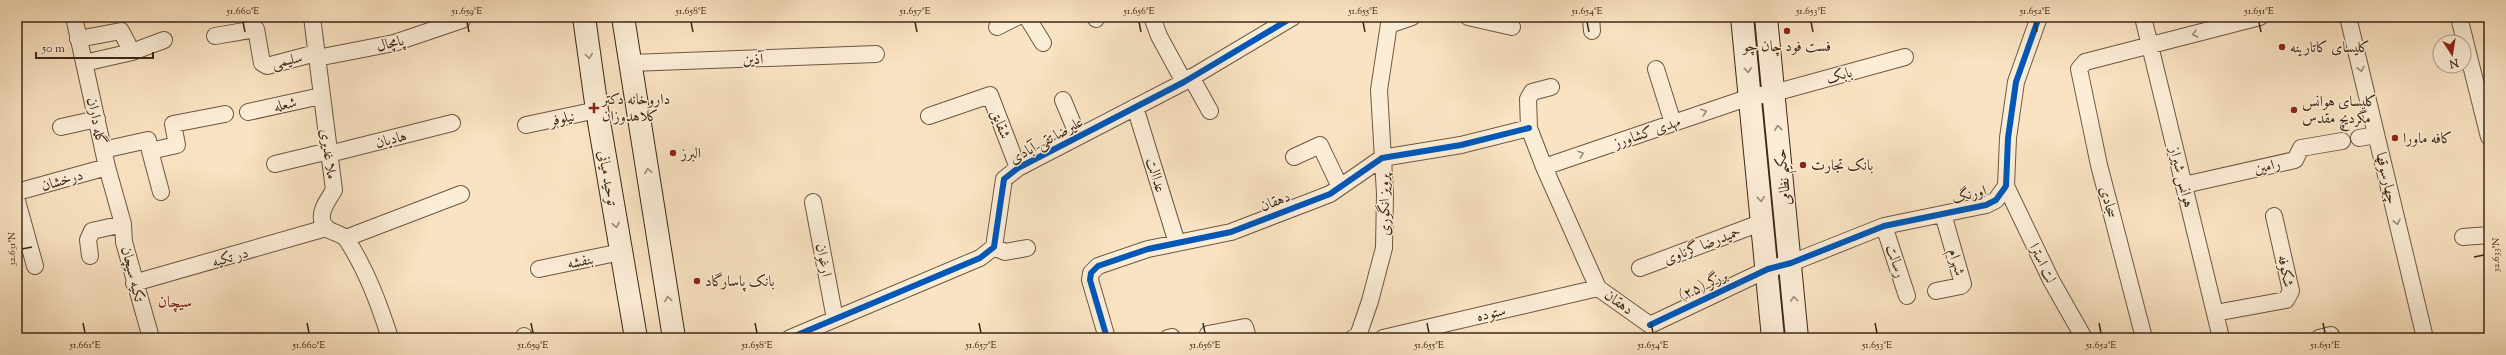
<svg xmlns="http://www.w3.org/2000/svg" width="2506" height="355" viewBox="0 0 2506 355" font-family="'Sorts Mill Goudy',Amiri,serif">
	<rect width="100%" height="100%" fill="#fae3c2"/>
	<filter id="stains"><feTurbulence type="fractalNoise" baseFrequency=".005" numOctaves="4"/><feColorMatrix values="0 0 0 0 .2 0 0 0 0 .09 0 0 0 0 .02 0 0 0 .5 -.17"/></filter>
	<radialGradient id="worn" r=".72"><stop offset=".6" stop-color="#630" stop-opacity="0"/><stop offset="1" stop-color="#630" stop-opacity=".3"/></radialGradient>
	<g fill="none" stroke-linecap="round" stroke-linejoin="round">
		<!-- minor casing -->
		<g stroke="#6d5741" stroke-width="18">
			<path id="minor" d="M74,17l33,150 16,57 1,18 27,96
				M312,17l22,173c-5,9 -14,19 -12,30 3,14 19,11 25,20 20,31 32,64 43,98
				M1027,17l16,26
				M1095,17l1,2
				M1152,17l7,19 25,46
				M1468,17l44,10
				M1591,17l1,14
				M2143,17l78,321
				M2348,17l77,321
				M2459,17l30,120
				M1389,25l23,-8
				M997,27l20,-10
				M215,36l41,-7 6,34 5,3 49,-13
				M78,39l43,-8 11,21 32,-12
				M317,58l77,-15 68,-23
				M84,63l48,-11
				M631,63l245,-9
				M1656,69l17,54
				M1191,77l19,34
				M1551,87l-19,5 -4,7 1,29 15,39 54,121 52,37
				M1063,100l15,36
				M1135,107l42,136
				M248,112l73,-16
				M929,116l61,-21 28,73
				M526,125l71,-15
				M61,127l36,-8
				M2359,138l17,-3
				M103,150l45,-10 2,11 27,-6 -4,-21 52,-10
				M150,151l11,41
				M329,154l123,-31
				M1294,157l26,-12 20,42
				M275,164l54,-13
				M1544,167l206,-70 24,-4 131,-36
				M2184,185l111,-25 6,-12 41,-7
				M2006,186l45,94 33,58
				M17,192l90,-25
				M17,201l18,65
				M813,202l22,117
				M1884,226l23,70
				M2463,237l26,-2
				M346,238l115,-44
				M994,247l11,5 22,-4
				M90,256l-2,-16 4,-9 31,-7
				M1640,268l123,-46
				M539,269l82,-17
				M134,283l192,-55
				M1936,291l25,-5 2,-2 -20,-70
				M2215,313l71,-13 5,-9 -17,-75
				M1650,325l118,-56 23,-6 93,-37 102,-21 10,-5 10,-14 2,-48 8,-56 23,-65
				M1208,334l37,-7 3,11
				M524,336v2
				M790,338l190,-80 14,-11 10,-68 14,-11 166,-86 109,-65
				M1107,338l-17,-58 1,-7 7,-7 50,-17 83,-17 99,-38 52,-36 79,-13 68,-17
				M1168,338l4,-1
				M1353,338l5,-2 12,-35 14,-53 1,-54 -6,-104 11,-73
				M1383,338l215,-50
				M2144,338l-45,-173 -20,-96 6,-7 175,-45
				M2319,338l12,-3"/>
		</g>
		<!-- secondary casing -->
		<g stroke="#3e2816" stroke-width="24">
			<path id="secondary" d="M584,17l13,93 39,228
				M623,17l51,321
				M1742,17l31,321
				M1766,17l31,321"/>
		</g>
		<!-- minor -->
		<use href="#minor" stroke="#fcedd7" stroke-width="16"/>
		<!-- secondary -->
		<use href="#secondary" stroke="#fcedd7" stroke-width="22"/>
		<!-- cycleway casing -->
		<g stroke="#fcedd7" stroke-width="8">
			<path id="cycleway" d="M1650,325l118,-56 23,-6 93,-37 102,-21 10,-5 10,-14 2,-48 8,-56 23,-65
				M790,338l190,-80 14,-11 10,-68 14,-11 166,-86 109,-65
				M1107,338l-17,-58 1,-7 7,-7 50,-17 83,-17 99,-38 52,-36 79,-13 68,-17"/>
		</g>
		<!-- cycleway -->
		<use href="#cycleway" stroke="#0057b8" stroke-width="6"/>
	</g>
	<!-- one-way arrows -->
	<defs><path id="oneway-chevron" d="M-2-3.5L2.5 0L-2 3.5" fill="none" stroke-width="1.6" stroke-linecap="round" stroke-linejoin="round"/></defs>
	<g stroke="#9d8a76">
		<use href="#oneway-chevron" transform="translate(2195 34) rotate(166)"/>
		<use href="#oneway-chevron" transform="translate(589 56) rotate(82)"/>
		<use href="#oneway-chevron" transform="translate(2361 69) rotate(77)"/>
		<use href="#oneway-chevron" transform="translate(1748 70) rotate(84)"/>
		<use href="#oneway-chevron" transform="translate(1704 112) rotate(-19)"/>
		<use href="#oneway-chevron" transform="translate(1778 128) rotate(-96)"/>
		<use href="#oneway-chevron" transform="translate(1581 154) rotate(-19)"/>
		<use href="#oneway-chevron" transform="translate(648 171) rotate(-99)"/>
		<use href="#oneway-chevron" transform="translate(1761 199) rotate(84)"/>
		<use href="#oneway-chevron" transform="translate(2397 222) rotate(77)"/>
		<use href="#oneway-chevron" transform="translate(616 225) rotate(80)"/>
		<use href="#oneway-chevron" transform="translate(668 299) rotate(-99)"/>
		<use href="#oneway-chevron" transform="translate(1794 299) rotate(-94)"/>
	</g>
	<!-- ticks -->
	<path fill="none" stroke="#3e2816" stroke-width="1.5" d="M243,22l2,10M467,22l2,10M691,22l2,10M915,22l2,10M1139,22l2,10M1363,22l2,10M1587,22l2,10M1811,22l2,10M2035,22l2,10M2259,22l2,10M22,249l10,-2M2474,257l10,-2M83,323l2,10M307,323l2,10M531,323l2,10M755,323l2,10M979,323l2,10M1203,323l2,10M1427,323l2,10M1651,323l2,10M1875,323l2,10M2099,323l2,10M2323,323l2,10"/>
	<!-- markers -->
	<g fill="#8f2418" stroke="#fcedd7" stroke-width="1.5">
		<circle cx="1787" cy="31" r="4"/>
		<circle cx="2282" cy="47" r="4"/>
		<path d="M592 102h4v4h4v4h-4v4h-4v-4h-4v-4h4z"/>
		<circle cx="2294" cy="110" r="4"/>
		<circle cx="2395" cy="138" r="4"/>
		<circle cx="673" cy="153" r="4"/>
		<circle cx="1803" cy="165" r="4"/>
		<circle cx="697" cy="281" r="4"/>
	</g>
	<g text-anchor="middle" stroke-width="3" stroke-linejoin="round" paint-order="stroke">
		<!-- street labels -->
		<g font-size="15" fill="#3e2816" stroke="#fcedd7">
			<text transform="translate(390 43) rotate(-14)" y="5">پامچال</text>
			<text transform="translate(753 59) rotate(-2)" y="5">آذین</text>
			<text transform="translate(287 60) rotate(-12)" y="5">سلیمی</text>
			<text transform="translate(1839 75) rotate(-16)" y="5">بابک</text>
			<text transform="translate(285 104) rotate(-12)" y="5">شعله</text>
			<text transform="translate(562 118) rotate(-12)" y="5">نیلوفر</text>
			<text transform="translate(97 121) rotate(78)" y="5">گله داران</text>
			<text transform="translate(1001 124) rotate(69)" y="5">شقایق</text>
			<text transform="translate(1647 132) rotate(-19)" y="5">مهدی کشاورز</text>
			<text transform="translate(391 139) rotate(-14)" y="5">هادیان</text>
			<text transform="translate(1046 140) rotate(-29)" y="5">علیرضا تقی آبادی</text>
			<text transform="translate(329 154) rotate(82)" y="5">ملا غدیری</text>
			<text transform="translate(2267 166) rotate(-13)" y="5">رامین</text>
			<text transform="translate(1156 175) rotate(73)" y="5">عداالت</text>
			<text transform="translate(1783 177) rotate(-96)" y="5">حکیم نظامی</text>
			<text transform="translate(2182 177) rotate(76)" y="5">هوانس شیراز</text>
			<text transform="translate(608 178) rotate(80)" y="5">توحید میانی</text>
			<text transform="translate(2387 178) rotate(77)" y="5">چهارسوقها</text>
			<text transform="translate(62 180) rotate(-16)" y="5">درخشان</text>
			<text transform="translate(1969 194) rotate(-15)" y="5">اورنگ</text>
			<text transform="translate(1275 201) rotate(-21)" y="5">دهقان</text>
			<text transform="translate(2109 202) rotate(75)" y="5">سجادی</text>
			<text transform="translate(1384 205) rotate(-91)" y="5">پرویز انگوری</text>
			<text transform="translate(1702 245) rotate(-21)" y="5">حمیدرضا گرناوی</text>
			<text transform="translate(230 257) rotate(-16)" y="5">در تکیه</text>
			<text transform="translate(824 260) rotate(79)" y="5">ارغوان</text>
			<text transform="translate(580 261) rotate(-12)" y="5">بنفشه</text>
			<text transform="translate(1896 261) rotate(72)" y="5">رسالت</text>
			<text transform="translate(1957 262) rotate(74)" y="5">شهرام</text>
			<text transform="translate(2043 263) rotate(64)" y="5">لت استرا</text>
			<text transform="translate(2286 271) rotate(79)" y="5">شکوفه</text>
			<text transform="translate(133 274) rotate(76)" y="5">تکیه سیچان</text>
			<text transform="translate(1703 285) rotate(-25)" y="5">برزگر (۲۵)</text>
			<text transform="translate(1619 302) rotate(36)" y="5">دهقان</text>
			<text transform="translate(1491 313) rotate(-13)" y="5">ستوده</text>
		</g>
		<!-- poi labels -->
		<g font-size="15" fill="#3e2816" stroke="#fcedd7" text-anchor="start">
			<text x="1787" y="51" text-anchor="middle">فست فود چان چو</text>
			<text x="2290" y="52">کلیسای کاتارینه</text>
			<text x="602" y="104">داروخانه دکتر<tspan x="602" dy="17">کلاهدوزان</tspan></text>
			<text x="2302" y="106">کلیسای هوانس<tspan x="2302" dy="17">مگردیچ مقدس</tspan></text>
			<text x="2403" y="143">کافه ماورا</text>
			<text x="681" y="158">البرز</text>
			<text x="1811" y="170">بانک تجارت</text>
			<text x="705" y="286">بانک پاسارگاد</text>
		</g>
		<!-- neighbourhood labels -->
		<g font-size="16" fill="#7a1f14" stroke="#fcedd7">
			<text x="175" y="307">سیچان</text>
		</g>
	</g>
	<!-- margin -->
	<rect width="2506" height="355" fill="none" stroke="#fae3c2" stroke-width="44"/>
	<!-- north arrow -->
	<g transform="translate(2452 54) rotate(168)"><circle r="19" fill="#fcedd7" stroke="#b09e8a"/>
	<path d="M0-3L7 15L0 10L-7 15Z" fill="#8f2418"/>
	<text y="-6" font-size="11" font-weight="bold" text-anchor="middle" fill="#3e2816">N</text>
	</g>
	<!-- scale -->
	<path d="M36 52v6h117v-6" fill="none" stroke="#3e2816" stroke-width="2"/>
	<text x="42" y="52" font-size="12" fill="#3e2816" stroke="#fcedd7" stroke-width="3" paint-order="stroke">50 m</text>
	<rect x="22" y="22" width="2462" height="311" fill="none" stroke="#3e2816" stroke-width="1.5"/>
	<g font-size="10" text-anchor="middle" fill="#3e2816">
		<text x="243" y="14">51.660°E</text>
		<text x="467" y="14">51.659°E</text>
		<text x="691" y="14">51.658°E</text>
		<text x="915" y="14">51.657°E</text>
		<text x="1139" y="14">51.656°E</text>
		<text x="1363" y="14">51.655°E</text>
		<text x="1587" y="14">51.654°E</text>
		<text x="1811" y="14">51.653°E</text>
		<text x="2035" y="14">51.652°E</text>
		<text x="2259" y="14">51.651°E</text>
		<text transform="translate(11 249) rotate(-90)" y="4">32.631°N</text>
		<text transform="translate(2495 255) rotate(-90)" y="4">32.633°N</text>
		<text x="85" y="348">51.661°E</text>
		<text x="309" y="348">51.660°E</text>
		<text x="533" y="348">51.659°E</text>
		<text x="757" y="348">51.658°E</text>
		<text x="981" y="348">51.657°E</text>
		<text x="1205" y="348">51.656°E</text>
		<text x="1429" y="348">51.655°E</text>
		<text x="1653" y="348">51.654°E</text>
		<text x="1877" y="348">51.653°E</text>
		<text x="2101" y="348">51.652°E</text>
		<text x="2325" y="348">51.651°E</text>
	</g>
	<rect width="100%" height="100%" filter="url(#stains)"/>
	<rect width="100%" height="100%" fill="url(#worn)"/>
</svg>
